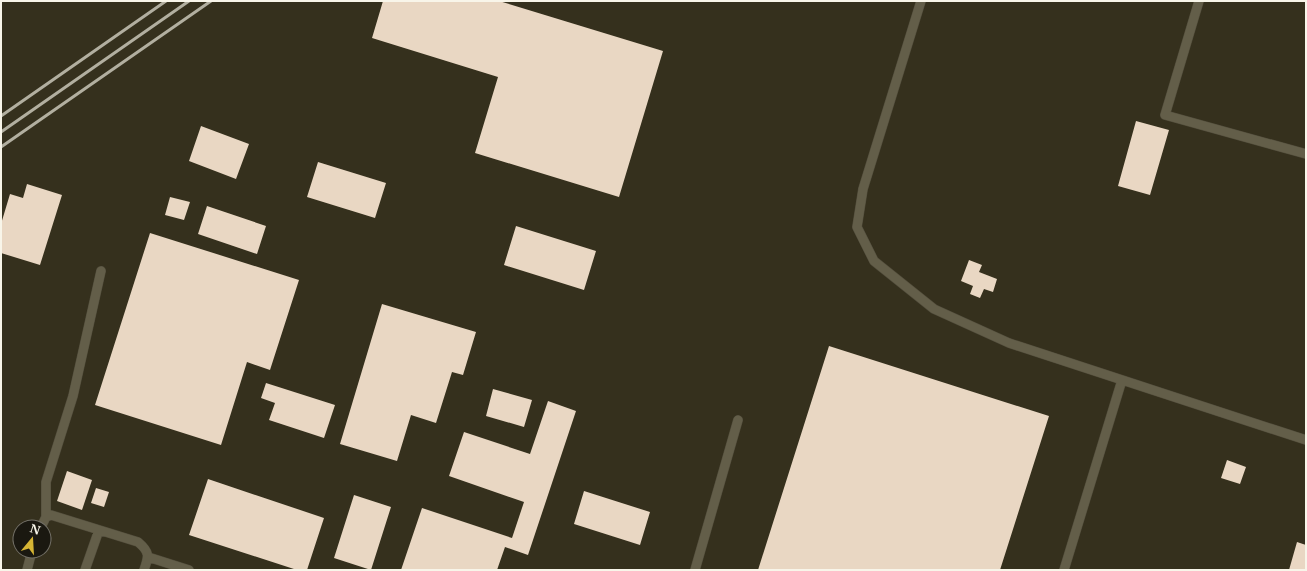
<svg xmlns="http://www.w3.org/2000/svg" width="1307" height="571" viewBox="0 0 1307 571" font-family="'Libre Baskerville',serif">
	<rect width="100%" height="100%" fill="#35301d"/>
	<!-- building -->
	<path fill="#e9d7c3" d="M383,1h116l164,50 -44,146 -144,-44 23,-76 -126,-39z
		M1136,121l33,9 -19,65 -32,-9z
		M201,126l48,18 -13,35 -47,-18z
		M318,162l68,21 -11,35 -68,-21z
		M27,184l35,11 -22,70 -39,-12v-29l9,-30 13,4z
		M170,197l20,5 -6,18 -19,-5z
		M207,206l59,20 -9,28 -59,-20z
		M516,226l80,25 -12,39 -80,-25z
		M150,233l149,47 -29,90 -23,-8 -26,83 -126,-40z
		M969,260l13,5 -3,7 18,7 -4,13 -9,-3 -4,9 -10,-4 3,-8 -12,-5z
		M382,304l94,28 -13,43 -11,-3 -16,51 -25,-8 -14,46 -57,-17z
		M829,346l220,70 -49,154h-242z
		M266,383l69,22 -11,33 -55,-18 6,-17 -14,-5z
		M493,389l39,11 -8,27 -38,-11z
		M548,401l28,10 -48,144 -23,-8 -8,23h-96l21,-62 90,30 12,-36 -75,-26 15,-44 66,22z
		M1227,460l19,7 -6,17 -19,-6z
		M67,471l25,9 -10,30 -25,-9z
		M208,479l116,39 -17,52h-10l-108,-35z
		M96,488l13,4 -5,15 -13,-4z
		M584,491l66,21 -10,33 -66,-21z
		M354,495l37,12 -20,63 -37,-12z
		M1297,542l9,3v25h-17z"/>
	<g fill="none" stroke-linecap="round" stroke-linejoin="round">
		<!-- service casing -->
		<g stroke="#524d3c" stroke-width="10">
			<path id="service" d="M921,1l-58,188 -6,38 17,34 60,48 75,34 297,97
				M1199,1l-34,114 141,39
				M46,517v-35l27,-86 28,-125
				M41,527l5,-10 5,-2 87,27c12,10 11,14 6,28
				M148,557l41,13
				M27,570l5,-19
				M85,570l14,-40
				M695,570l43,-150
				M1064,570l58,-190"/>
		</g>
		<!-- service -->
		<use href="#service" stroke="#635e49" stroke-width="9"/>
		<!-- rail -->
		<path stroke="#b2afa0" stroke-width="3" d="M1,116l165,-115
			M1,132l188,-131
			M1,147l210,-146"/>
	</g>
	<!-- border -->
	<rect width="1307" height="571" fill="none" stroke="#f8f5e9" stroke-width="4"/>
	<!-- north arrow -->
	<g transform="translate(32 539) rotate(18)"><circle r="19" fill="#1a1810" stroke="#737067"/>
	<path d="M0-3L7 15L0 10L-7 15Z" fill="#d6b534"/>
	<text y="-6" font-size="11" font-weight="bold" text-anchor="middle" fill="#f8f5e9">N</text>
	</g>
</svg>
